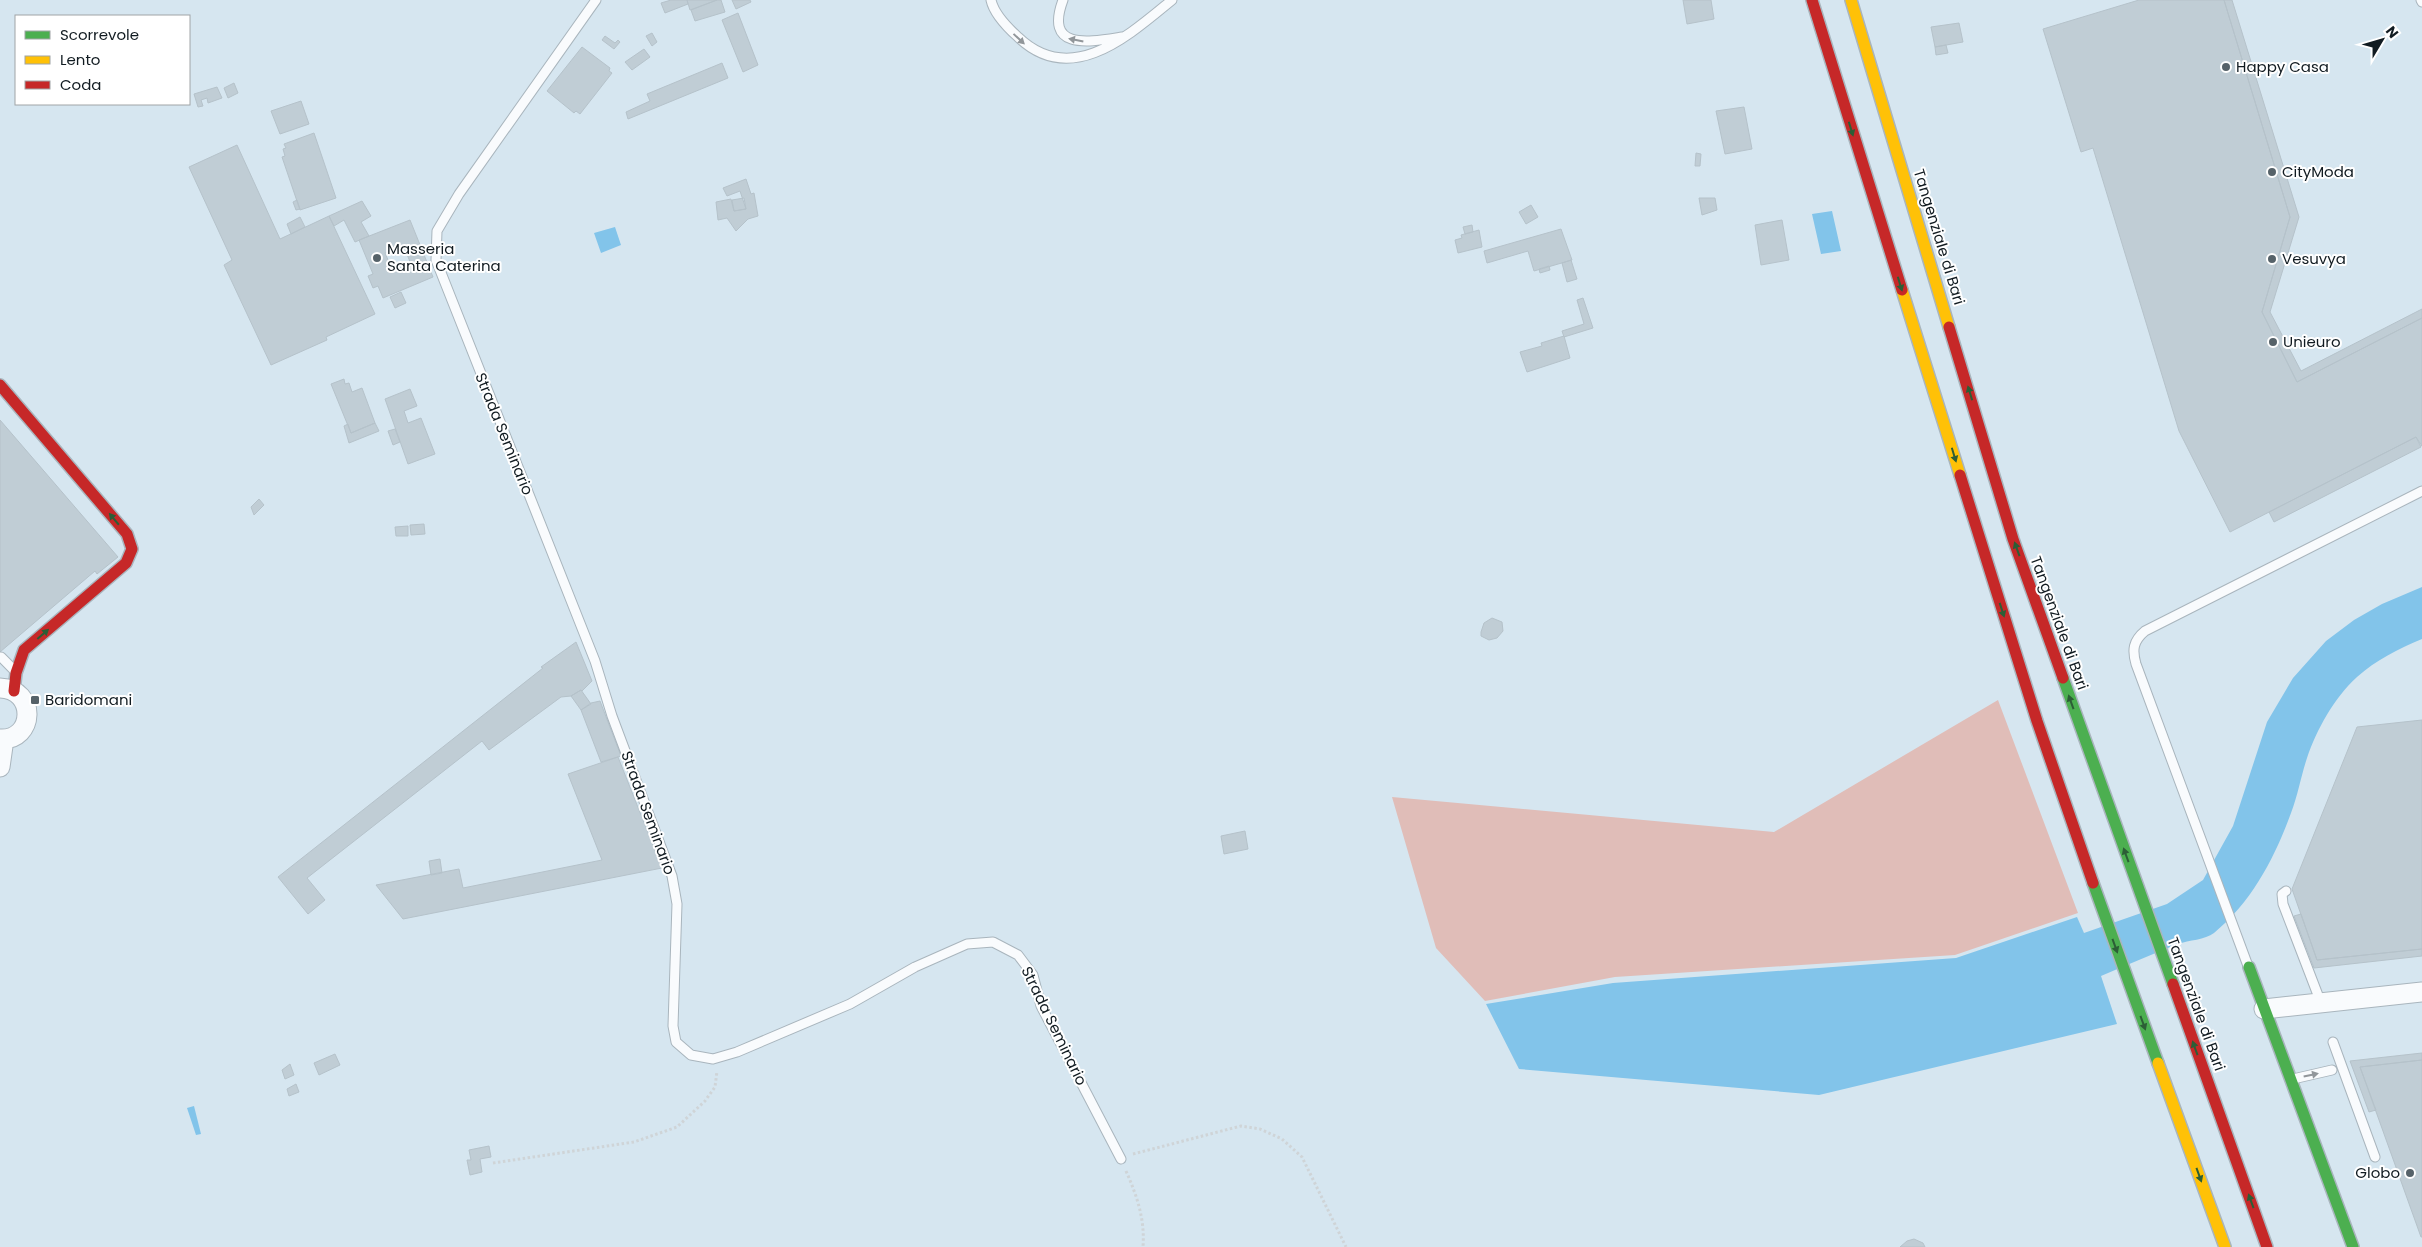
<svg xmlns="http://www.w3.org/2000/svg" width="2422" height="1247" viewBox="0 0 2422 1247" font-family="Poppins,sans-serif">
	<rect width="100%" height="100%" fill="#d6e6f0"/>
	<!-- green -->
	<path fill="#e0bdb8" d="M1998,700l80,213 -123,42 -340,22 -130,24 -49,-53 -44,-151 382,35z"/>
	<!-- water -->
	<path fill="#82c4ea" d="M1832,211l9,40 -20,3 -9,-40z
		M615,227l6,18 -20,8 -7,-20z
		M2422,587v52c-24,10 -46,21 -65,38 -23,21 -40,52 -50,81 -6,18 -9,37 -16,55 -16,44 -39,89 -77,120 -9,7 -25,7 -36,11 -26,10 -51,21 -77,32l16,48 -298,71 -300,-26 -33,-65 127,-21 343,-25 121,-41 7,16 83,-29 36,-24 30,-54 34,-104 26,-44 33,-37 28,-21 28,-16z
		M194,1106l7,28 -5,1 -9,-27z"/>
	<!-- building -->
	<path fill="#c0cdd5" stroke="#b5c2ca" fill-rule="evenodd" d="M671,0h16l1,4 -23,9 -4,-10z
		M687,0h30l-27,10z
		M717,0h4l4,12 -30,9 -4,-11z
		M732,0h18l1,2 -15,7z
		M1683,0h28l3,19 -27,5z
		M2139,0h85l66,217 -28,95 35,70 125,-64v128l-6,-9 -186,95 -51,-101 -86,-283 -12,4 -38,-123z
		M2224,0h8l67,217 -29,95 31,59 121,-62v9l-125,64 -35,-70 28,-95z
		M738,13l20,52 -15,7 -21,-52z
		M1959,23l4,19 -28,5 -4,-20z
		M652,33l5,9 -5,4 -6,-10z
		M605,36l10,7 3,-3 2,2 -6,7 -12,-9z
		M1946,45l2,8 -12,2 -1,-8z
		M582,47l28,21 -1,3 3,2 -32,41 -4,-3 -2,2 -27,-22z
		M644,49l6,8 -18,13 -7,-8z
		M722,63l6,15 -100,41 -2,-7 24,-11 -3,-7z
		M234,83l4,10 -10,5 -4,-10z
		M217,87l5,11 -14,5 -1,-5 -6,2 2,6 -5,1 -4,-13z
		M301,101l8,23 -29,10 -9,-23z
		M1744,107l8,42 -27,5 -9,-43z
		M314,133l22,65 -36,12 -18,-53 3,-1 -2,-7 3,-1 -2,-4z
		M237,145l43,94 49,-23 46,98 -49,23 1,3 -56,25 -47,-100 8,-5 -43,-93z
		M1696,153l5,1 -1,12h-5z
		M746,179l5,15 3,-1 4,23 -10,3 -12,12 -9,-13 -9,2 -2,-18 15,-3 3,12 12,-2 -6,-18 -13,5 -4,-8z
		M744,198l2,11 -12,2 -2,-11z
		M1699,198h16l2,12 -15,5z
		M297,200l3,9 -4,1 -3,-8z
		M362,201l9,15 -10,6 8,14 -14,6 -11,-22 -10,6 -5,-10z
		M1531,205l7,12 -12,7 -7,-12z
		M300,217l5,10 -14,7 -4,-10z
		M410,220l23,57 -50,21 -5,-12 -5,2 -5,-12 5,-2 -14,-34zM403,245l8,19 -18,7 -8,-18z
		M1782,220l7,40 -28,5 -6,-40z
		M1472,225l1,7 -8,2 -2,-7z
		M1561,229l11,31 -38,11 -6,-20 -41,12 -3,-12z
		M1479,230l3,17 -24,6 -3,-13 7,-2 -1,-3z
		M1571,260l6,19 -10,3 -5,-19z
		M1549,266l1,4 -10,3 -1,-4z
		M401,292l5,11 -11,5 -5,-11z
		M1583,298l10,30 -29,9 -2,-6 22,-7 -7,-24z
		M1564,336l6,22 -43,14 -7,-20 22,-6 -1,-3z
		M344,379l1,5 4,-1 3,9 10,-4 13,35 -24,10 -20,-49z
		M410,389l7,17 -13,5 4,12 13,-5 14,36 -27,10 -23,-65z
		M0,420l118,137 -21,17 -2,-3 -95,81z
		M375,423l4,8 -30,12 -5,-17 4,-2 3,9z
		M395,429l5,13 -7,3 -5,-14z
		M2416,437l5,10 -147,75 -5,-10z
		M259,499l5,6 -10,10 -3,-8z
		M424,524l1,10 -14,1 -1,-10z
		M408,526v10h-12l-1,-9z
		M1492,618l10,4 1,9 -6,7 -8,2 -8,-4v-4l3,-9z
		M576,642l16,39 -10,10 -1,-1 -10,6 -10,1 -72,53 -7,-9 -175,137 18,22 -17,14 -30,-37 265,-209 -2,-1z
		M581,690l10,14 -10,6 -10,-14z
		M600,701l21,55 -20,6 -20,-52 10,-7z
		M2422,720v229l-105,11 -25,-71 65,-162z
		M618,757l44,111 -259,51 -27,-34 83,-16 4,19 139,-28 -34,-86z
		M1245,831l3,18 -24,5 -3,-18z
		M440,859l2,14 -11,2 -2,-14z
		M2301,914l16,46 105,-11v7l-108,12 -20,-52z
		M2422,1053v7l-62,7 16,43 -7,2 -19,-51z
		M335,1054l5,11 -21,10 -5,-12z
		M2422,1060v177h-1l-61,-170z
		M290,1064l4,11 -9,4 -3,-9z
		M296,1084l3,8 -10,4 -2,-7z
		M489,1146l2,11 -11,2 2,13 -12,3 -3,-15h4l-2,-10z
		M1914,1239l9,4 2,4h-25l7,-6z"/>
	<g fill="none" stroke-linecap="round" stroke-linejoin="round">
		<!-- lane casing -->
		<g stroke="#a9b5bd" stroke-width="11">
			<path id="lane" d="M596,0l-137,194 -22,37 -1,29 159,401 17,55 60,160 5,28 -4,122 3,16 15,13 22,4 24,-7 113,-48 65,-37 52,-23 26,-2 25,13 15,20 8,31 80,153
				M991,0c3,14 17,28 27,37 53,51 110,-1 154,-37
				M1063,0c-19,51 26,42 59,37
				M2421,0l1,2
				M1,657l12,12
				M2286,891l-4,3 1,10 38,99
				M2248,966l-112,-302c-4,-14 -3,-23 9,-33l277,-140
				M2333,1042l42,115
				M2293,1079l39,-9"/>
		</g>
		<!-- street casing -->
		<g stroke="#a9b5bd" stroke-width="21">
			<path id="street" d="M0,688c37,1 35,53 0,51
				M0,767l4,-28
				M2264,1009l158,-17"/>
		</g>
		<!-- fast casing -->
		<g stroke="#a9b5bd" stroke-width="14">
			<path id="fast" d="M2063,678l110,306
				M2093,883l65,180
				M2249,967l104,280"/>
		</g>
		<!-- slow casing -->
		<g stroke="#a9b5bd" stroke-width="14">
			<path id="slow" d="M1851,0l98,327
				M1902,290l58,185
				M2158,1063l67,184"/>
		</g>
		<!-- jam casing -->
		<g stroke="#a9b5bd" stroke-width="14">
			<path id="jam" d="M1812,0l90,290
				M1949,327l64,212 50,139
				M0,385l127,149 5,15 -6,14 -102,87 -8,23 -2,18
				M1960,475l77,246 56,162
				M2173,984l94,263"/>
		</g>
		<!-- path -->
		<path stroke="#cfd4d7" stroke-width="3" stroke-dasharray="2.5 2.5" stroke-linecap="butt" d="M1133,1154l108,-28 19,3 22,10 20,18 44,90
			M493,1163l141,-21 43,-15 28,-26 10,-14 2,-16
			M1126,1171c11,25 19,48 17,76"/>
		<!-- lane -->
		<use href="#lane" stroke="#f9fbfd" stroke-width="9"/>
		<!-- street -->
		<use href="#street" stroke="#f9fbfd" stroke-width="19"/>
		<!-- fast -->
		<use href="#fast" stroke="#4caf50" stroke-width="11"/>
		<!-- slow -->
		<use href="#slow" stroke="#ffc107" stroke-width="11"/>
		<!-- jam -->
		<use href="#jam" stroke="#c62828" stroke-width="11"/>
	</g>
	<!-- one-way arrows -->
	<defs><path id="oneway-solid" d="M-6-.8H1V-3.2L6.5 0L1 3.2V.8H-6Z" transform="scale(1.25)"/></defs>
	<g fill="#91969a">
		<use href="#oneway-solid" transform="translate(1019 39) rotate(43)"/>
		<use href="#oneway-solid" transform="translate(1076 40) rotate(-169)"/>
		<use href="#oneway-solid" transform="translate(2311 1075) rotate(-12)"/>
	</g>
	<g fill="#2c5e36">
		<use href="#oneway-solid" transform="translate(1851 129) rotate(73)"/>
		<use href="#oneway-solid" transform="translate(1900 284) rotate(73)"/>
		<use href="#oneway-solid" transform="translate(1970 393) rotate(-107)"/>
		<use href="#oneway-solid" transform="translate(1954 455) rotate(73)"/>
		<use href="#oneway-solid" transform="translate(114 519) rotate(-130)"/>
		<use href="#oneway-solid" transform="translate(2017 549) rotate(-110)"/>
		<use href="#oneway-solid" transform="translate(2002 610) rotate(72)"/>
		<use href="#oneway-solid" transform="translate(43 634) rotate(-41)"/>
		<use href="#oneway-solid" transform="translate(2071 702) rotate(-110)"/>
		<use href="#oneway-solid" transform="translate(2126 855) rotate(-110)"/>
		<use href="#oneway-solid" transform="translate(2115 946) rotate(70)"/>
		<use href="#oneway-solid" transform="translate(2143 1023) rotate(70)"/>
		<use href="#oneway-solid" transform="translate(2195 1048) rotate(-110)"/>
		<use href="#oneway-solid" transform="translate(2199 1175) rotate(70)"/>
		<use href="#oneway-solid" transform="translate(2251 1201) rotate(-110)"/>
	</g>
	<!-- markers -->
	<g fill="#566269" stroke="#fff" stroke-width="2">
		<circle cx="2226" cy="67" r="5"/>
		<circle cx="2272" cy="172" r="5"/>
		<circle cx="377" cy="258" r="5"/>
		<circle cx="2272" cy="259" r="5"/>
		<circle cx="2273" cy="342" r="5"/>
		<rect x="30" y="695" width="10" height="10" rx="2.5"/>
		<circle cx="2410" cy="1173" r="5"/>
	</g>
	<g text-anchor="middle" stroke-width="4" stroke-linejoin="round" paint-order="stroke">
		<!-- poi labels -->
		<g font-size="15" fill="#111b21" stroke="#fff" text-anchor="start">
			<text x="2236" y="72">Happy Casa</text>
			<text x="2282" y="177">CityModa</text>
			<text x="387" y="254">Masseria<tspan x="387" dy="17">Santa Caterina</tspan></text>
			<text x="2282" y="264">Vesuvya</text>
			<text x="2283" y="347">Unieuro</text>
			<text x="45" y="705">Baridomani</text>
			<text x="2400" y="1178" text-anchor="end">Globo</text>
		</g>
		<!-- street labels -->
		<g font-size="15" fill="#111b21" stroke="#fff">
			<text transform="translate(1939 237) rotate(73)" y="5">Tangenziale di Bari</text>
			<text transform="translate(504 434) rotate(68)" y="5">Strada Seminario</text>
			<text transform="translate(2059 623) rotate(70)" y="5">Tangenziale di Bari</text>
			<text transform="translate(648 813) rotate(70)" y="5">Strada Seminario</text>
			<text transform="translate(2196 1004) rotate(70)" y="5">Tangenziale di Bari</text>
			<text transform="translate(1054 1026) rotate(64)" y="5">Strada Seminario</text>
		</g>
	</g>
	<!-- legend -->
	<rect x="15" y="15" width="175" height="90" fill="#ffffff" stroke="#a0a4a6"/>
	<rect x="25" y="31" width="25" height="8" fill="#4caf50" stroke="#a0a4a6"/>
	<text x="60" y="40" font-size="15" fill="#111b21">Scorrevole</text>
	<rect x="25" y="56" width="25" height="8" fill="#ffc107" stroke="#a0a4a6"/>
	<text x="60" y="65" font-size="15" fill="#111b21">Lento</text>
	<rect x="25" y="81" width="25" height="8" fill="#c62828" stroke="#a0a4a6"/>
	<text x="60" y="90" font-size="15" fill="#111b21">Coda</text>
	<!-- north arrow -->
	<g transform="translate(2382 40) rotate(52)" stroke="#ffffff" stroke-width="4" paint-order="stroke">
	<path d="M0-4L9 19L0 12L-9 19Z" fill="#111b21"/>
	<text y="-8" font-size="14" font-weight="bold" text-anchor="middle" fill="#111b21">N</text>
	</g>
</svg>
